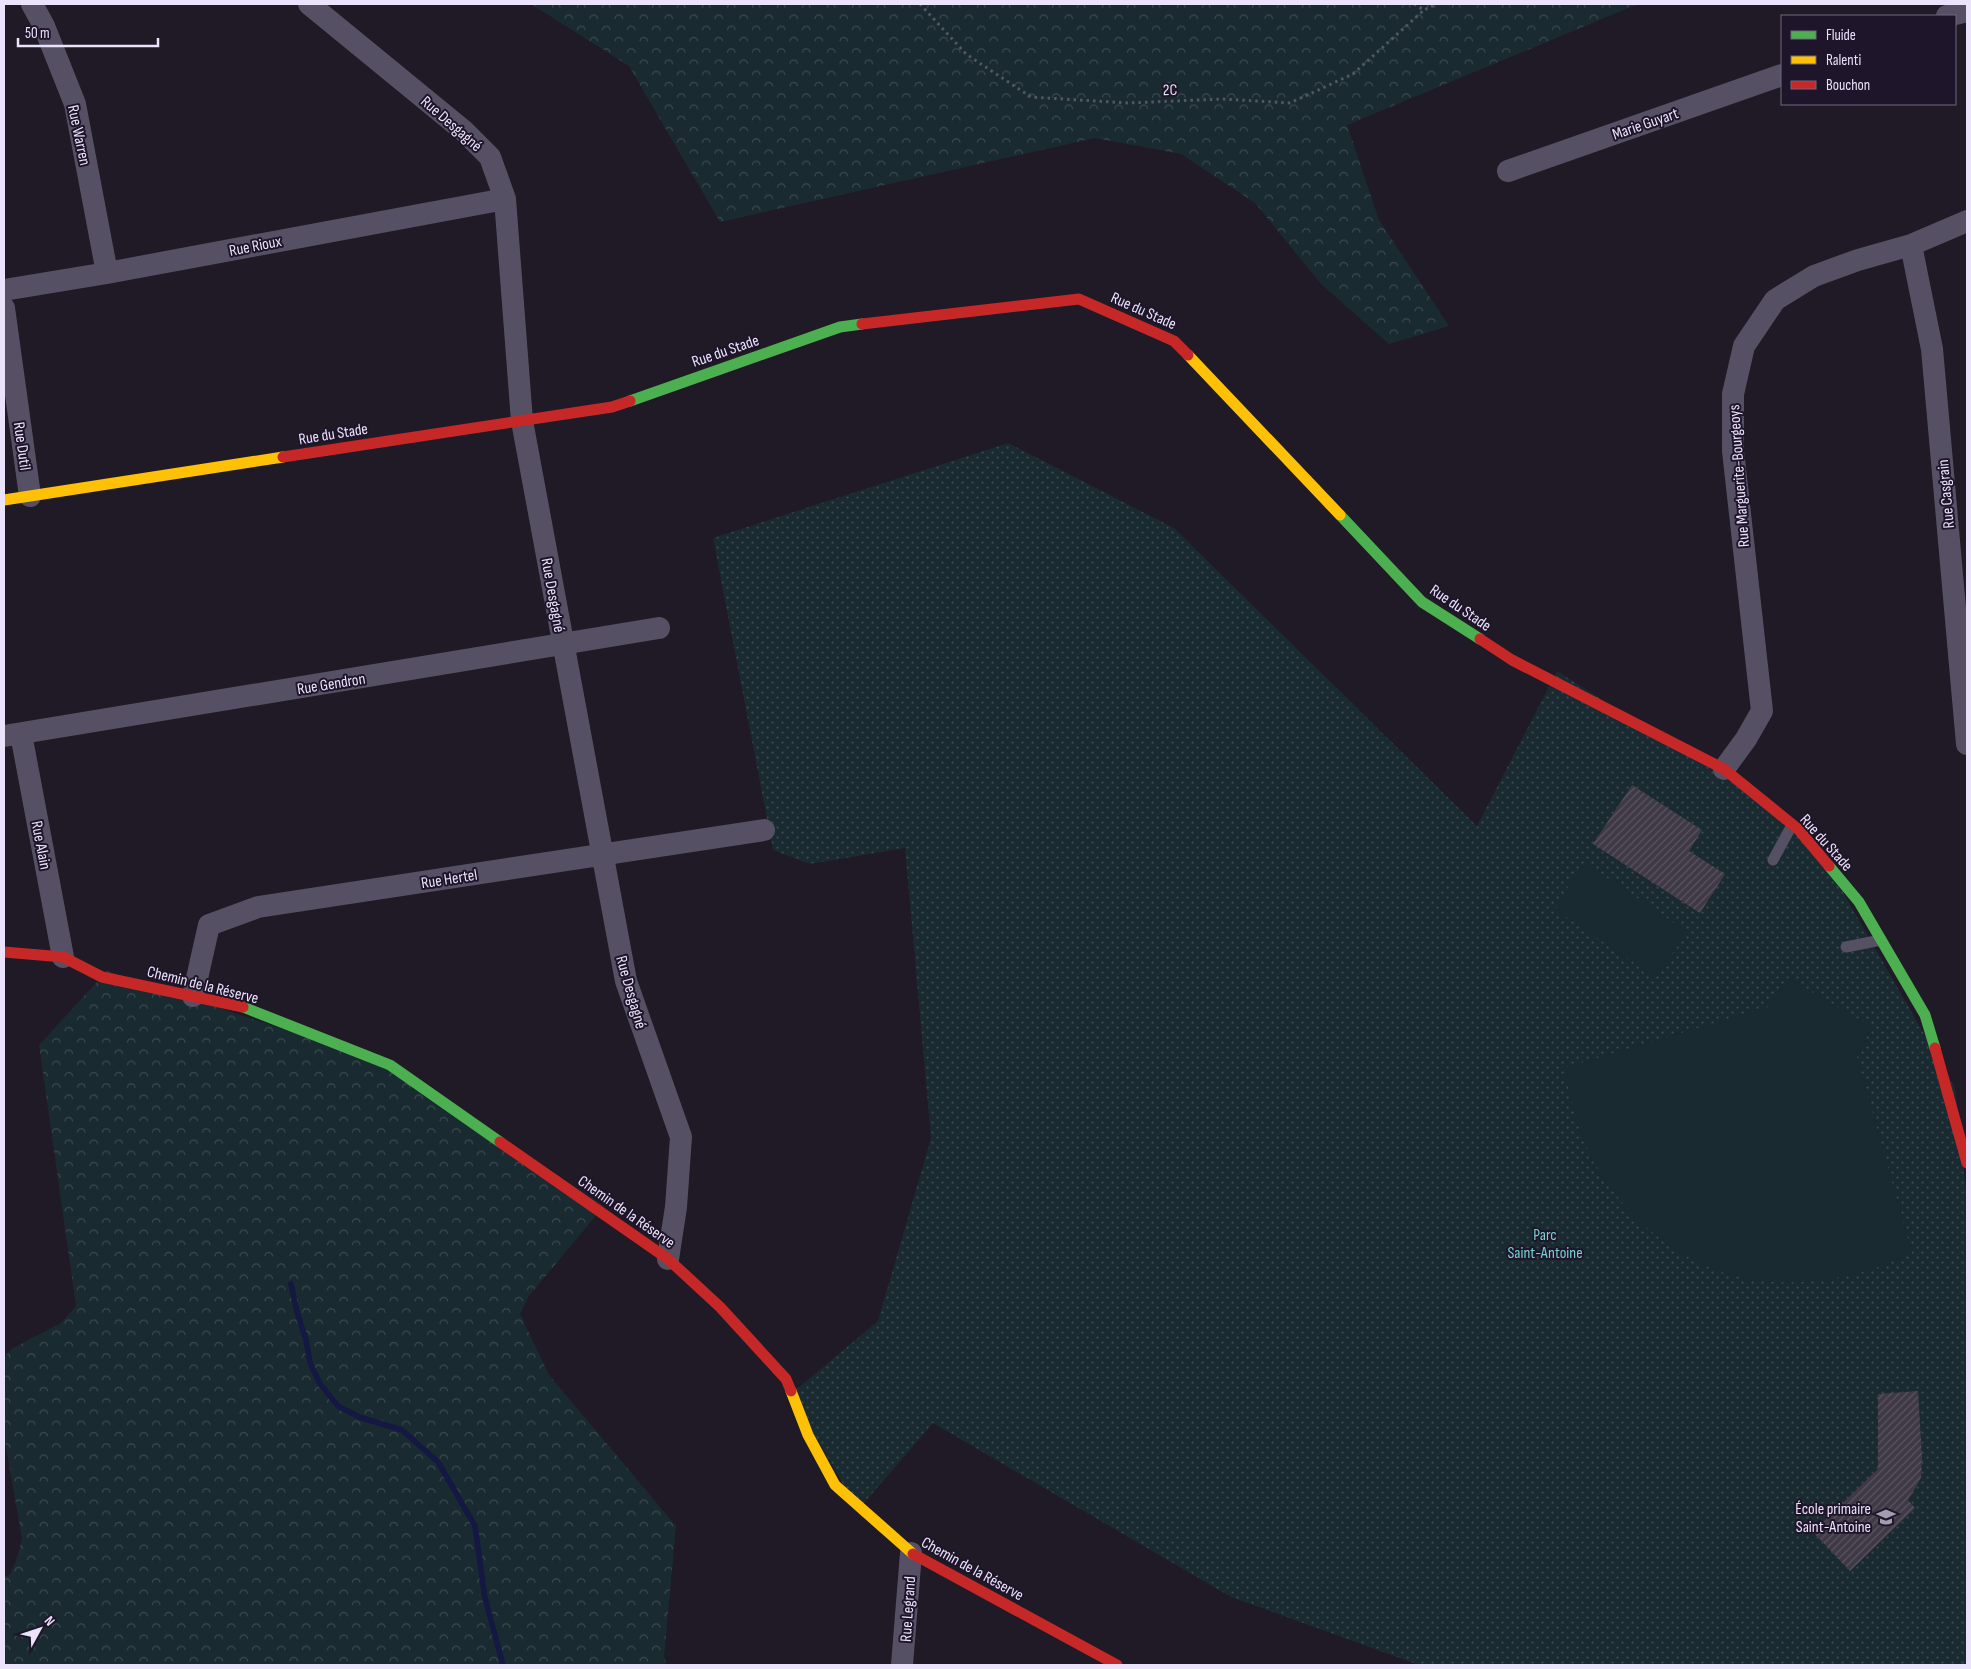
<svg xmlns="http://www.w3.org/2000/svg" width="1971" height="1669" viewBox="0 0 1971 1669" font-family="'Sofia Sans Condensed',sans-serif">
	<defs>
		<pattern id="forest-crowns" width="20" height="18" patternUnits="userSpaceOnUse" patternTransform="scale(1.25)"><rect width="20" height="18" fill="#1a2a31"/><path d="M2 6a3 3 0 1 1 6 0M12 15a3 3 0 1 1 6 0" fill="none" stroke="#3b4950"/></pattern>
		<pattern id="park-dots" width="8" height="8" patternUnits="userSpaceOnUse" patternTransform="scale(1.25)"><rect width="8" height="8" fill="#1a2a31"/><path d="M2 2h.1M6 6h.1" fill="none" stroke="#3b4950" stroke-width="1.8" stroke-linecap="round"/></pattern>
		<pattern id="building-hatch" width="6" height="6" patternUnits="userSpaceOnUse" patternTransform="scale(1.25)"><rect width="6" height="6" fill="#3f3946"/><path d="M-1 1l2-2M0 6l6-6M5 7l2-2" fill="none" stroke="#5b5562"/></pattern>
	</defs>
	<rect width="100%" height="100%" fill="#1f1a25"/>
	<!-- forest -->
	<path fill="url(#forest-crowns)" d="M531,4h1107l-291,121 32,95 70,106 -60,18 -68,-60 -66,-81 -74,-49 -86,-16 -375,84 -91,-156z
		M107,971l282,93 215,142 -75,90 -9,18 29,61 127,151 -12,131 3,8h-663v-89l6,-1 8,-20 4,-16 -18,-103v-78l7,-9 50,-26 15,-17 -37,-261z"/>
	<!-- park -->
	<path fill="url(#park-dots)" d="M1008,443l166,85 303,298 80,-155 251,160 147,257 12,112v465h-548l-188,-68 -298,-174 -75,87 -67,-116 87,-73 53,-183 -26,-290 -95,16 -37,-14 -60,-312z"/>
	<!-- pitch -->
	<path fill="#1a2a31" d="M1585,865l6,2 89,60 4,5 -1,6 -26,38 -9,-4 -88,-59 -3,-5 1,-6 22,-33z
		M1788,978l84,49 -15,29 55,198c-26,10 -54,22 -83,25 -28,4 -59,5 -87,-1 -70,-16 -133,-74 -159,-140 -9,-23 -14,-46 -19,-70l204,-61z"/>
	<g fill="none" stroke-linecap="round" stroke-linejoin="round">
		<!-- stream -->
		<path stroke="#141842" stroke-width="5.5" d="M291,1284l6,28 9,28 4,23 10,21 18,22 21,11 43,13 36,32 37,64 10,72 18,67"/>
	</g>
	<!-- building -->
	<path fill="url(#building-hatch)" d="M1632,785l70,45 -13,21 36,23 -25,39 -107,-69z
		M1918,1391l4,66 -1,21 -13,22 7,8 -65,63 -37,-39 65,-63v-75z"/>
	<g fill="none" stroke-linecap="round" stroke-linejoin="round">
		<!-- path -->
		<path stroke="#525666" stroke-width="3" stroke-dasharray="2.5 4" stroke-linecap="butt" d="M920,4l46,50 65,43 97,6 94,-4 68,4 63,-29 71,-64
			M1414,4l10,6 13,-6"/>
		<!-- lane -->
		<path stroke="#565064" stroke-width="11" d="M1773,860l19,-35
			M1846,947l35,-7"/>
		<!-- street -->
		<path stroke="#565064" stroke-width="22" d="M32,4l12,22 31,78 32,169
			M309,4l155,127 26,26 15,42 17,222 104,560 55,156 -5,70 -8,52
			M1947,16l20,-5
			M1508,171l274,-96
			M1911,245l21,104 35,395
			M4,290l103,-17 398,-74
			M4,308l26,188
			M21,734l42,223
			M4,736l655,-108
			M1724,769l22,-30 16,-28 -29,-260v-57l11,-48 31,-46 39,-24 44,-16 53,-15 56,-24
			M193,996l16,-71 49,-18 506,-77
			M902,1665l9,-112"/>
		<!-- fast -->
		<path stroke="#4caf50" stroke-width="11" d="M630,401l210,-74 22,-3
			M1340,515l82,87 58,37
			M1829,866l30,36 66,113 10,33
			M243,1007l147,58 110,77"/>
		<!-- slow -->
		<path stroke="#ffc107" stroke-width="11" d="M1188,355l152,160
			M4,500l279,-43
			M791,1391l17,44 27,50 78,69"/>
		<!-- jam -->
		<path stroke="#c62828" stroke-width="11" d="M862,324l217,-25 95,42 14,14
			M283,457l329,-50 18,-6
			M1480,639l32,21 212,109 74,60 31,37
			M4,952l59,5 39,20 141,30
			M1935,1048l32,115
			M500,1142l168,117 52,48 66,72 5,12
			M913,1554l204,111"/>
	</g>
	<!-- icons -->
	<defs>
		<g id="school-bare" transform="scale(1.5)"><path d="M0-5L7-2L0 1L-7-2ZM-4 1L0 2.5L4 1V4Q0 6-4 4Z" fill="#a49cb0" stroke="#1e152a" stroke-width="2.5" paint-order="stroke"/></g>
	</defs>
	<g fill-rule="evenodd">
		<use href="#school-bare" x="1886" y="1517"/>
	</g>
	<g text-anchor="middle" stroke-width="4" stroke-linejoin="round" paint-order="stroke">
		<!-- street labels -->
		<g font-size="16" fill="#ebe2fb" stroke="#1e152a">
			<text transform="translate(1170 89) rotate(-2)" y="6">2C</text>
			<text transform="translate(452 123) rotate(41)" y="6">Rue Desgagné</text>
			<text transform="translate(1645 123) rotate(-19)" y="6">Marie Guyart</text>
			<text transform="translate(80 135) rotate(78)" y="6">Rue Warren</text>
			<text transform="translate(255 245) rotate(-11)" y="6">Rue Rioux</text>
			<text transform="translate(1144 310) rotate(24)" y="6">Rue du Stade</text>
			<text transform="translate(725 350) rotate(-19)" y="6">Rue du Stade</text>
			<text transform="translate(333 433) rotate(-9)" y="6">Rue du Stade</text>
			<text transform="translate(23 446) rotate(82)" y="6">Rue Dutil</text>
			<text transform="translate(1738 476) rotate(-94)" y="6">Rue Marguerite-Bourgeoys</text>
			<text transform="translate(1945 494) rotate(-95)" y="6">Rue Casgrain</text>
			<text transform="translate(554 595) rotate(80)" y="6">Rue Desgagné</text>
			<text transform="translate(1461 607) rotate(34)" y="6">Rue du Stade</text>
			<text transform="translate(331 683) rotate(-9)" y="6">Rue Gendron</text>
			<text transform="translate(1827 842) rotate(48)" y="6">Rue du Stade</text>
			<text transform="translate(42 845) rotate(79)" y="6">Rue Alain</text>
			<text transform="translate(449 878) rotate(-9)" y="6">Rue Hertel</text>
			<text transform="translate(203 984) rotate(14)" y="6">Chemin de la Réserve</text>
			<text transform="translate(632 992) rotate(74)" y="6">Rue Desgagné</text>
			<text transform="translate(627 1211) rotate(35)" y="6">Chemin de la Réserve</text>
			<text transform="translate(973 1568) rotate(29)" y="6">Chemin de la Réserve</text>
			<text transform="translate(907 1609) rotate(-86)" y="6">Rue Legrand</text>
		</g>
		<!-- park labels -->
		<g font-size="16" fill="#75d2d4" stroke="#1e152a">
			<text x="1545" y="1240">Parc<tspan x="1545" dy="18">Saint-Antoine</tspan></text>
		</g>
		<!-- poi labels -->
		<g font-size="16" fill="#ebe2fb" stroke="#1e152a" text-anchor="end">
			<text x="1871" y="1514">École primaire<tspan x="1871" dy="18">Saint-Antoine</tspan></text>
		</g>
	</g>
	<!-- border -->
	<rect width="1971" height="1669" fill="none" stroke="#ebe2fb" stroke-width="10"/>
	<!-- legend -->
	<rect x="1781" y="15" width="175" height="90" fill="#1e152a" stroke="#70677e"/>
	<rect x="1791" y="31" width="25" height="8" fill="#4caf50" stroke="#70677e"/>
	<text x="1826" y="40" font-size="15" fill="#ebe2fb">Fluide</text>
	<rect x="1791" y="56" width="25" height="8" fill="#ffc107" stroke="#70677e"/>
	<text x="1826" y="65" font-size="15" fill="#ebe2fb">Ralenti</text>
	<rect x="1791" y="81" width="25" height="8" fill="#c62828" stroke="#70677e"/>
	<text x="1826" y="90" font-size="15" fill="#ebe2fb">Bouchon</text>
	<!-- north arrow -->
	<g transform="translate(40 1629) rotate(50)" stroke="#1e152a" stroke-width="4" paint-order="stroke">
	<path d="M0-4L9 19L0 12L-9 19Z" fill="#ebe2fb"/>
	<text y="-8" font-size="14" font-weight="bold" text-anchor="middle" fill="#ebe2fb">N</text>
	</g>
	<!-- scale -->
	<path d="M18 38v8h140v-8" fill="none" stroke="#ebe2fb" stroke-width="2.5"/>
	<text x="25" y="38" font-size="15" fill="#ebe2fb" stroke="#1e152a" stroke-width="4" paint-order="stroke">50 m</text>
</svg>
